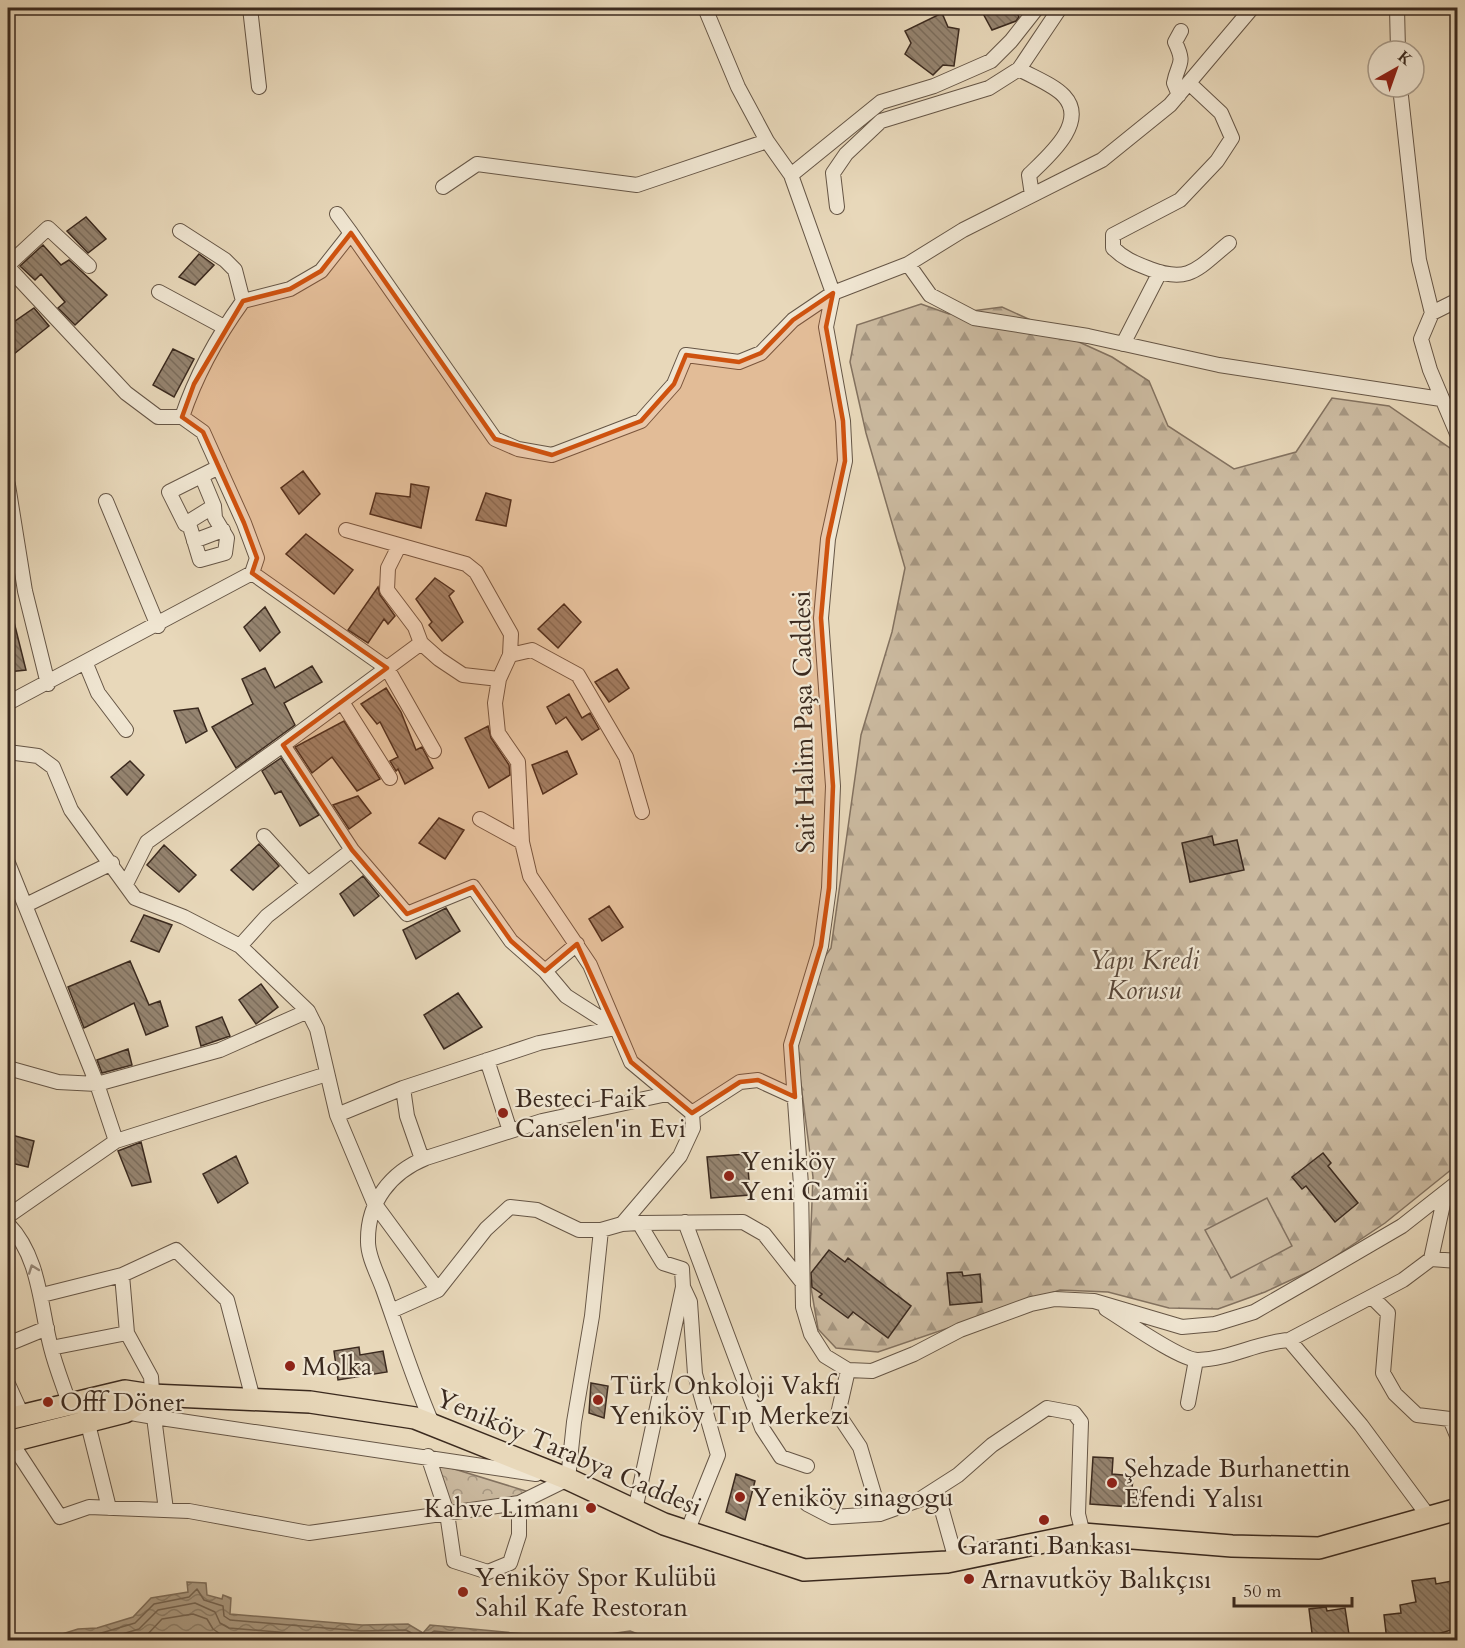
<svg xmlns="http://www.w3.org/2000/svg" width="1465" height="1648" viewBox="0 0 1465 1648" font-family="Cardo,serif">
	<defs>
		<pattern id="forest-firs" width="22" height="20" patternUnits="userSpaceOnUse" patternTransform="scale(1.5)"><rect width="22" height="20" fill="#cbbaa0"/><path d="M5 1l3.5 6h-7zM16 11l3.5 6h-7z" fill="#a69782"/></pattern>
		<pattern id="park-crowns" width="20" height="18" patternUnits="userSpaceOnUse" patternTransform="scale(1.5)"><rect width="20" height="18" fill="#cbbaa0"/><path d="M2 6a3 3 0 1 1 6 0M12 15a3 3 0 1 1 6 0" fill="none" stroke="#a69782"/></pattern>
		<pattern id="water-waves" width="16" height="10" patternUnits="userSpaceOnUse" patternTransform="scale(1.5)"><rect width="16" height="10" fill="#ad9d85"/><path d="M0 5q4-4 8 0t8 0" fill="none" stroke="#8e806c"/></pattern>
		<pattern id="building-back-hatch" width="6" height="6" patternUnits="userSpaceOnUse" patternTransform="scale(1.5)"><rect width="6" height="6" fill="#958470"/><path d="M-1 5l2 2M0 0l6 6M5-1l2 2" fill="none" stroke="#7b6c5b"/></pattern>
	</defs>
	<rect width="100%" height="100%" fill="#e8d8ba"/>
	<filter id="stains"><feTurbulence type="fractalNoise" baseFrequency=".00333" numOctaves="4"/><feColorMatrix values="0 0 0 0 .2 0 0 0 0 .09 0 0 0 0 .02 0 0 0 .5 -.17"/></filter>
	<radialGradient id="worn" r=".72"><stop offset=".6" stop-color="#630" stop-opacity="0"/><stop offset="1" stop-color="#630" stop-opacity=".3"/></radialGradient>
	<!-- forest -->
	<path fill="url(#forest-firs)" stroke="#837260" stroke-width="1.5" d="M921,304l28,10 53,-7 110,50 37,24 19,45 66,43 62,-17 36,-54 57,8 68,47v712l-72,58 -64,43 -56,26 -47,17 -49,-1 -61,-16 -48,-2 -182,62 -42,-4 -18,-19 -9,-53 4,-99 -16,-123 3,-62 31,-44 30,-213 31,-103 13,-64 -39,-135 -16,-71 7,-37z"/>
	<!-- park -->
	<path fill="url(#park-crowns)" stroke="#837260" stroke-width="1.5" d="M438,1464l104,32 -92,10z"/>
	<!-- pitch -->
	<path fill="#cbbaa0" stroke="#837260" stroke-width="1.5" d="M1267,1198l25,48 -61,32 -26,-48z"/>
	<!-- water -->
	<path fill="url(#water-waves)" stroke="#7f6f5c" stroke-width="1.5" d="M187,1582l19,1 1,12 15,4 1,-4 8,3 -1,16 132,11 46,-1 15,9 7,-8 95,9 -1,6h-481l35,-11 19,-1 36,-11 18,-19 37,-6z
		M630,1631l8,3 -1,6h-27v-6z"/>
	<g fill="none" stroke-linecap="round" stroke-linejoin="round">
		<!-- shore -->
		<path stroke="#746452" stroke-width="1.5" d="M60,1640l19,-5 19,-1 37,-11 19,-19 35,-7 8,-8 7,11 19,6 1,10 6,4 131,11 45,-1 16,9 12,-8 84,9
			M102,1640l37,-11 19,-19 37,-7 20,9 5,11 9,5 132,11 43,-1 4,2
			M131,1640l15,-4 16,-17 31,-5 14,5 6,10 10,7 45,4"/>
	</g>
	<!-- building -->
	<path fill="url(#building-back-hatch)" stroke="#3b2a1f" stroke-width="1.5" d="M980,8h34l5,9 -3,4 -24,9z
		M942,13l6,14 11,2 -5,37 -11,-1 -10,10 -28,-21 6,-11 -6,-12z
		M86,217l20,22 -18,14 -21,-22z
		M43,245l18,20 8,-5 38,35 -32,30 -17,-17 7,-6 -24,-28 -6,6 -15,-14z
		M199,254l15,11 -19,20 -16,-8z
		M34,308l15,18 -35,28 -6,-9v-19z
		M173,349l21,10 -20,38 -21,-12z
		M303,471l17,23 -21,20 -18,-26z
		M411,484l18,3 -8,41 -51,-14 6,-21 34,4z
		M486,493l25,7 -5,26 -30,-6z
		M306,534l47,36 -19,24 -48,-40z
		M435,578l19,13 -5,5 14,26 -21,19 -13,-16 3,-3 -16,-23z
		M378,587l2,8 15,21 -7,8 -4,-5 -16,24 -20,-13z
		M564,604l17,18 -23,26 -20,-19z
		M265,607l15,25 -20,19 -16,-24z
		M12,614l14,56 -18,2v-57z
		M312,666l10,16 -38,21 11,22 -59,43 -24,-41 41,-23 -11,-25 23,-11 10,20z
		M617,669l12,19 -20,14 -14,-20z
		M386,688l15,24 15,38 6,-3 11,21 -28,16 -7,-15 -2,2 -6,-10 8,-4 -18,-35 -3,2 -16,-20z
		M569,694l13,24 8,-5 9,16 -17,11 -16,-23 -10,7 -9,-17z
		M198,708l9,23 -21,12 -12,-32z
		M344,721l36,58 -23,12 -25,-34 -20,16 -17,-26z
		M488,726l3,12 18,27 1,10 -21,13 -24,-50z
		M567,751l10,23 -34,20 -11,-29z
		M281,758l38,57 -19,11 -19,-35 -6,3 -13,-23z
		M130,761l14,14 -17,20 -16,-18z
		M358,796l13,17 -22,16 -16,-24z
		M439,818l25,12 -19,29 -26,-16z
		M1212,836l2,9 23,-5 7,30 -54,12 -8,-39z
		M259,844l20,22 -26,24 -22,-20z
		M164,845l32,30 -17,17 -32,-27z
		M363,876l16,20 -25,20 -14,-22z
		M609,906l14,21 -21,14 -13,-22z
		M446,908l14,23 -44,28 -13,-29z
		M144,915l28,10 -13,27 -28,-11z
		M130,961l19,44 11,-4 8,25 -22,9 -12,-32 -50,25 -16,-41z
		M261,984l17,23 -22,17 -17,-24z
		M458,993l24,34 -38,22 -20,-34z
		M222,1017l8,19 -29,10 -5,-19z
		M128,1049l4,16 -30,8 -5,-13z
		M8,1134l26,7 -6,26 -17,-4v-7l-3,-1z
		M141,1142l10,40 -19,4 -14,-35z
		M1323,1153l8,10 -3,3 30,37 -23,19 -29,-36 -4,3 -10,-12z
		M747,1154l3,41 -39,3 -4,-41z
		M236,1156l12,27 -30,20 -15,-29z
		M829,1250l16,12 3,-4 63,48 -23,32 -35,-26 -5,6 -29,-21 3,-3 -10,-7 -1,-14z
		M962,1272l1,4 17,-2 2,28 -32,3 -3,-32z
		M359,1347l1,8 23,-4 4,21 -49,8 -4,-29z
		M591,1383l17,3 -4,32 -15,-5z
		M1093,1457l20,1 -1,16 21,2 -1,14 13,1 -1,17 -54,-4z
		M736,1474l19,7 -10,39 -19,-8z
		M1435,1578l1,6 22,-4v48l-37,11 -34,2 -3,-26 17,-2 -1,-8 16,-3 -4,-21z
		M1326,1607l1,4 18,-3 5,33h-37l-4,-32z"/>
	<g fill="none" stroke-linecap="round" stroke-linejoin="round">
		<!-- minor casing -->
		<g stroke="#665646" stroke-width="16">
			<path id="minor" d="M250,8l9,79
				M705,8l33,79 29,54 24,34 42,118 -7,34 17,94 2,40 -17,78 -7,79 12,168 -4,102 -8,58 -30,99 10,140 2,122 8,27 14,22 23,14 24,1 42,-17 46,-24 71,-26 24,-5 39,2 88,26 33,-3 39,-12 59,-34 89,-52 56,-44
				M1397,8l1,43
				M1019,69c14,8 35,16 45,27 25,27 -18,62 -35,79l3,20
				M1189,83l32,30 11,25 -15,23 -37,39 -67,35v13c11,11 22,15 37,21 40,15 48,-1 79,-26
				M1400,87l19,173 13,53
				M1179,95l-5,-12c4,-21 12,-18 1,-41l6,-11
				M791,175l90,-73 53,-16 57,-25 20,-20 26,-33
				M443,187l34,-23 160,21 130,-44
				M837,207l-4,-34 13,-19 35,-33 108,-33 30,-19 41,-61
				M180,231l45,29 10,10 8,31
				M351,233l144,206 23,10 34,6 89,-34 33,-37 12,-29 53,7 22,-9 32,-33 40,-27 75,-29 55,-34 139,-70 68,-55 82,-97
				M908,264l22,31 44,23 114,18 131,29 222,34
				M8,265l40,-37 41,38
				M8,267l118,126 32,24h24c14,-42 35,-80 61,-116l47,-12 31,-18 30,-38 -14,-19
				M159,292l65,35
				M1458,300l-26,13 -11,26 9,31 28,66
				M1123,344l37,-72
				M202,477l12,29 1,12 12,20 -2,15 -25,7 -10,-33 -5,-3 -16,-32 50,-25
				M8,485l17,106 23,93
				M106,501l52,125
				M185,524l29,-18
				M346,530l120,34 10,8 35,62 -1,21
				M194,541l29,-11
				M399,546l-11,22 -1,22 28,37 6,16 18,16 24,16 36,4
				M252,573l135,95 47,83
				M86,664l12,29 28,37
				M342,702l48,76
				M8,703l244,-130 5,-15 -13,-35 -41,-91 -21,-15
				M8,752l30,4 15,11 18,43 64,88 49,19 56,29 68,65 9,18 20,86 37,88 64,87 48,-61 24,-22 27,3 42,20h22l21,-6 58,-68 13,-28 -1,-15 -61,-51 -41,-97 -60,-89 -8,-34 -4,-80 -20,-29 -3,-30 4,-24 11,-24 22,-5 46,25 48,82 16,55
				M480,819l42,23
				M264,836l44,48
				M352,850l55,64 66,-27 38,54 34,30 32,-27
				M8,863l89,221 19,57 -108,75
				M126,884l21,-42 136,-97
				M26,905l86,-42
				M240,946l27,-30 85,-66 -69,-105 138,-102
				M545,971l21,25 50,32
				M487,1060l23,71
				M8,1068l50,14 39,2 123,-34 88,-39
				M692,1113l48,-31 18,-2 37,17
				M337,1115l66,-27
				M116,1141l211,-67
				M422,1159l-15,-43 -4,-28 136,-45 77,-15
				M685,1222l77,206 19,29 26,9
				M639,1223l104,-1 21,12 38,48
				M8,1224c32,33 32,82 43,124 5,20 13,39 19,58
				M622,1224l17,-1 24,40 19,6 1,18 7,15 5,72 23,81 -31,77
				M1431,1259l14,-64
				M1431,1259l27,2
				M42,1295l80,-20
				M1372,1297l16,16 -5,60 12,21 22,21 33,4 8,19
				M1106,1309c18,11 74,51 92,51 32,-1 60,-18 91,-20l114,-60 28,-21
				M391,1311l47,-21
				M1289,1340l72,85 68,92
				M8,1344l39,-16
				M51,1348l76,-15
				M848,1370l-10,44 22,33 20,67
				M8,1384l14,31
				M1188,1403l8,-43
				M125,1412l29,5 -3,-40 -24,-44 -5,-58 54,-25 51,50 26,99
				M87,1420l22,88
				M432,1423c-19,-44 -33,-89 -49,-134 -5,-14 -15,-32 -15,-47 -1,-40 23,-70 58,-84l116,-37 125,-27
				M11,1442l49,75 29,-10 100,4 120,22 210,-30 49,-24
				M428,1456l19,57 7,48 34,11 22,-9 9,-28v-32
				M568,1479l6,-57 18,-106 9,-86
				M936,1489l20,71
				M807,1504l25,13 48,-3 39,-14 39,-25 34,-30 55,-37 27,5 7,9 -3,92 5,20
				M166,1510l-12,-93 382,57
				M635,1510l48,-223"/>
		</g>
		<!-- primary casing -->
		<g stroke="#3b2a1f" stroke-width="24">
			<path id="primary" d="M8,1419l117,-28 26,4 159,7 105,16 153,61 96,45 140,46 143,-8 136,-28 149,12 87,2 139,-39
				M8,1442l117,-30 26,-17"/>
		</g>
		<!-- minor -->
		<use href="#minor" stroke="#f0e6d2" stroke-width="14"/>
		<!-- primary -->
		<use href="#primary" stroke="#e8d8ba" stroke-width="21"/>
	</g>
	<!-- one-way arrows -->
	<defs><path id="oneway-chevron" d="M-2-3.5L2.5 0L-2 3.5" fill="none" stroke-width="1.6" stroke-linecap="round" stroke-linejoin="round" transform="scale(1.5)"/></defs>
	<use stroke="#968878" href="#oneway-chevron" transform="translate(33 1269) rotate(-110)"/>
	<!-- marked area -->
	<path fill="#ce520f" fill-opacity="0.2" stroke="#ce520f" stroke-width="4.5" stroke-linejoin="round" d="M351,233l144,206 57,16 89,-34 33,-37 12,-29 53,7 22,-9 32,-33 40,-27 -7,34 17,94 2,40 -17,78 -7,79 12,168 -4,102 -8,58 -30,99 4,52 -37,-17 -18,2 -48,31 -61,-51 -54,-118 -32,27 -34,-30 -38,-54 -66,27 -55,-64 -69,-105 104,-77 -135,-95 5,-15 -13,-35 -41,-91 -21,-15 12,-33 49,-83 47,-12 31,-18z"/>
	<!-- markers -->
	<g fill="#8f2418" stroke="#f0e6d2" stroke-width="2">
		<circle cx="503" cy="1113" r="6"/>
		<circle cx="729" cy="1176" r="6"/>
		<circle cx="290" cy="1366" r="6"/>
		<circle cx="598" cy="1400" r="6"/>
		<circle cx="48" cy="1402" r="6"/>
		<circle cx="1112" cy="1483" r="6"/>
		<circle cx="740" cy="1497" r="6"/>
		<circle cx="591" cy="1508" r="6"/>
		<circle cx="1044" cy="1520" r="6"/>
		<circle cx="969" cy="1579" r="6"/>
		<circle cx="463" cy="1592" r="6"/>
	</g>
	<g text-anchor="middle" stroke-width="4.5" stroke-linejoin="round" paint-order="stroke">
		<!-- street labels -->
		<g font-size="26" fill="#3b2a1f" stroke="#f0e6d2">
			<text transform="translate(803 722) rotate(-91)" y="9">Sait Halim Paşa Caddesi</text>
			<text transform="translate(569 1452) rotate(23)" y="9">Yeniköy Tarabya Caddesi</text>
		</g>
		<!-- park labels -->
		<g font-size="26" font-style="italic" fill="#584739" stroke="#f0e6d2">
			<text x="1144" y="969">Yapı Kredi<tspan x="1144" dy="30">Korusu</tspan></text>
		</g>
		<!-- poi labels -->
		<g font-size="26" fill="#3b2a1f" stroke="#f0e6d2" text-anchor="start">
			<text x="515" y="1107">Besteci Faik<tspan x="515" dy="30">Canselen'in Evi</tspan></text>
			<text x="741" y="1170">Yeniköy<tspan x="741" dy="30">Yeni Camii</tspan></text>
			<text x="302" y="1375">Molka</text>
			<text x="610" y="1394">Türk Onkoloji Vakfı<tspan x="610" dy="30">Yeniköy Tıp Merkezi</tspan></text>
			<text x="60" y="1411">Offf Döner</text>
			<text x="1124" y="1477">Şehzade Burhanettin<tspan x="1124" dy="30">Efendi Yalısı</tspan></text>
			<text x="752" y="1506">Yeniköy sinagogu</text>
			<text x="579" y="1517" text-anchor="end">Kahve Limanı</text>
			<text x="1044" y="1554" text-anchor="middle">Garanti Bankası</text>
			<text x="475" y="1586">Yeniköy Spor Kulübü<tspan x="475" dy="30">Sahil Kafe Restoran</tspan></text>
			<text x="981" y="1588">Arnavutköy Balıkçısı</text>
		</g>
	</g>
	<!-- margin -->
	<rect width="1465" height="1648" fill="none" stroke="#e8d8ba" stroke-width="30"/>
	<rect x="9" y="9" width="1447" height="1630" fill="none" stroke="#3b2a1f" stroke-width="3"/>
	<rect x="15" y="15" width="1435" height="1618" fill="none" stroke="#3b2a1f" stroke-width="1.5"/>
	<!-- north arrow -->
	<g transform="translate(1396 69) rotate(40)"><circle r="28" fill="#f0e6d2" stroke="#a89b8a" stroke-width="1.5"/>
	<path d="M0-4.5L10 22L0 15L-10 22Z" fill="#8f2418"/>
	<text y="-9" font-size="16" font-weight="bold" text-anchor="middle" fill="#3b2a1f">K</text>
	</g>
	<!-- scale -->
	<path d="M1234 1597v9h118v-9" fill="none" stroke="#3b2a1f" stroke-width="3"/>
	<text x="1243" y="1597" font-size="18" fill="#3b2a1f" stroke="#f0e6d2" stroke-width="4.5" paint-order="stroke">50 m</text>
	<rect width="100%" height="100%" filter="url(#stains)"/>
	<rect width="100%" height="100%" fill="url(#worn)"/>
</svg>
